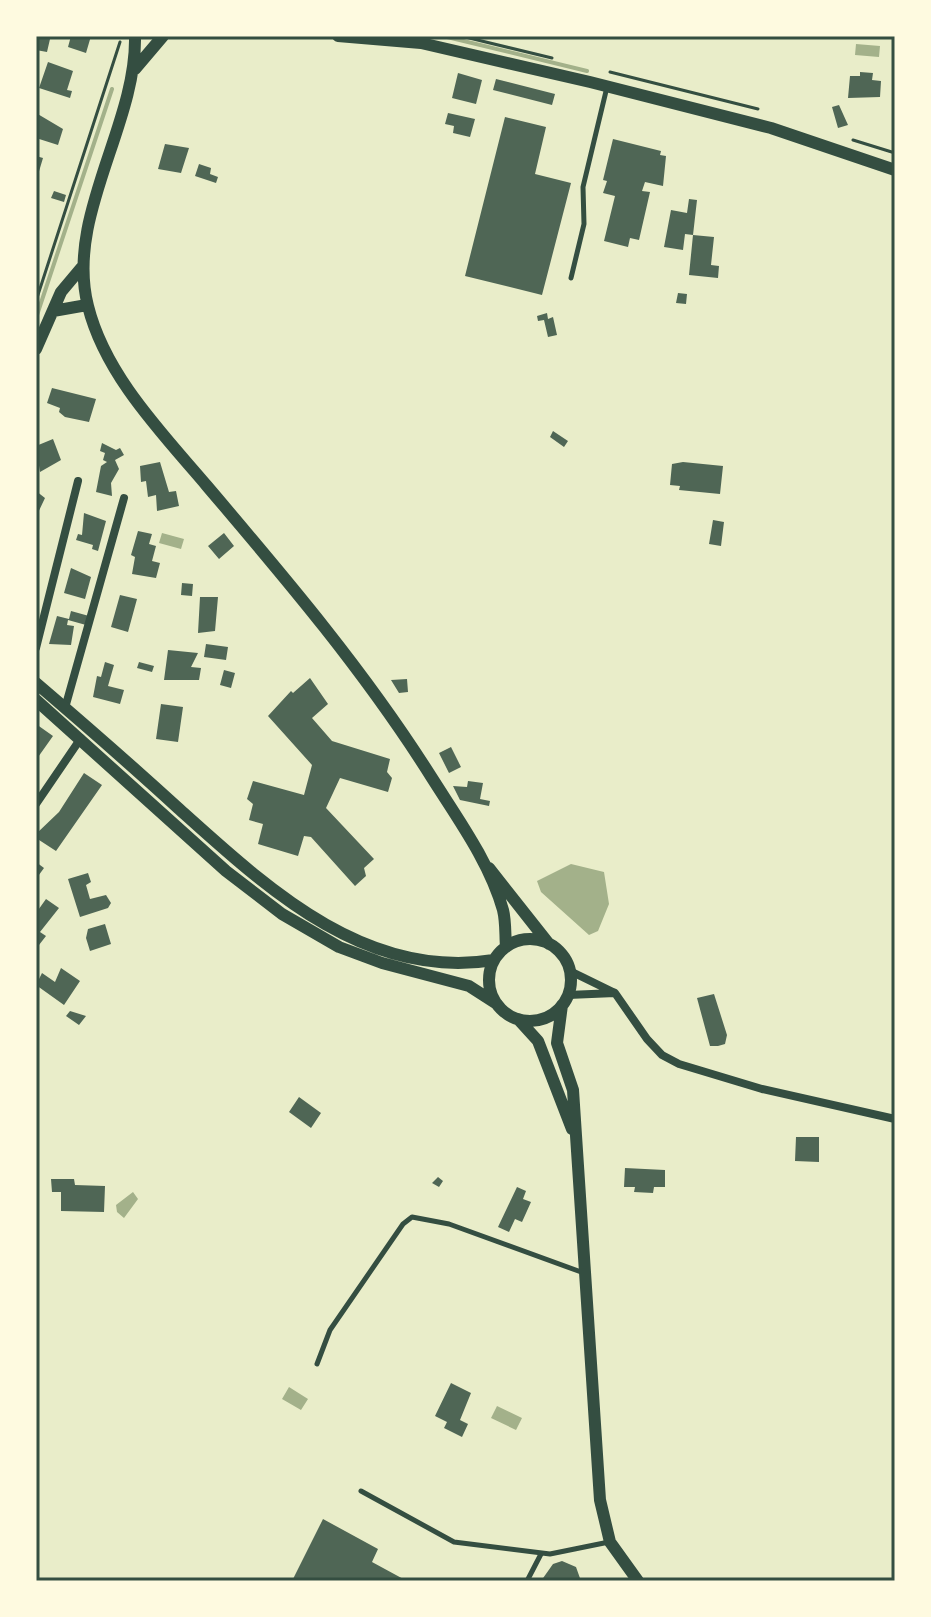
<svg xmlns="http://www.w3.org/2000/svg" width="931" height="1617" viewBox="0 0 931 1617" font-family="Arial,sans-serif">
	<rect width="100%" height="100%" fill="#e9edc9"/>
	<!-- water -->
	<path fill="#a3b18a" d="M856,44l24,2 -1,11 -24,-2z
		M162,533l22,6 -3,10 -22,-6z
		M571,864l33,8 5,32 -11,27 -9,4 -48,-43 -4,-11z
		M133,1192l5,7 -14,19 -7,-6 -1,-7z
		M289,1387l19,12 -7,11 -19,-11z
		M497,1406l25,12 -6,12 -25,-12z"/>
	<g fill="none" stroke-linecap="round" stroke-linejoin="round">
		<!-- stream -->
		<path stroke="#a3b18a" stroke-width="4" d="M443,36l144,35
			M36,318l76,-229"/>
	</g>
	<!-- building -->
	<path fill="#4f6655" d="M40,36l10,3 -3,13 -11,-2z
		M71,36h20l-5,17 -18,-6z
		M48,62l25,9 -6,19 5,1 -2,7 -31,-10z
		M860,72l13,1 -1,7 9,1 -1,16 -32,1 2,-22h10z
		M458,73l24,7 -6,24 -24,-6z
		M496,79l59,15 -3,11 -59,-15z
		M839,105l9,20 -10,3 -6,-21z
		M36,113l27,16 -5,16 -22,-7z
		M448,113l27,6 -5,18 -17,-4 1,-7 -9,-2z
		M505,117l41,10 -11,47 36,9 -29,112 -77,-19z
		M613,139l48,12 -1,4 6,1 -3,30 -18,-4 -3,9 8,1 -11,48 -9,-2 -2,9 -24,-6 11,-45 -12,-3 4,-12 -4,-1z
		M165,144l24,4 -8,25 -23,-4z
		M36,156l7,2 -6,20h-1z
		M199,164l12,4 -1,6 8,3 -2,6 -21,-7z
		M54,191l12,4 -2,7 -13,-4z
		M689,199l8,1 -4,35 21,2 -3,28 8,1 -1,12 -29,-3 4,-40 -8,-1 -2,16 -19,-3 7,-37 16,3z
		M678,293l9,1 -1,10 -10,-1z
		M547,313l1,6 5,-2 4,18 -9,2 -4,-17 -6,1 -1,-5z
		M52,388l44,11 -7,23 -24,-5 -6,-5 1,-4 -13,-5z
		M553,431l15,10 -4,6 -14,-10z
		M53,439l8,21 -21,12 -4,-26z
		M102,443l14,7 4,-2 4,7 -9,5 4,9 -8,14 1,13 -16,-4 5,-26 6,-4 -4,-2 2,-7 -5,-2z
		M160,462l9,30 7,-1 3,15 -22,5 -1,-16 -8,2 -2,-16 -5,1 -1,-16z
		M683,462l40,4 -3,28 -41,-4 1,-4 -10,-1 2,-21z
		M36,491l9,7 -9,19z
		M84,513l22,8 -8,30 -6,-2 1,-4 -17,-5 2,-6 4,1z
		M713,520l11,2 -3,24 -12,-2z
		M138,531l14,3 -3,10 7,2 -4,15 8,2 -4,15 -24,-4 3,-17 -4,-2z
		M224,533l10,13 -15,13 -11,-13z
		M71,568l20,9 -6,22 -21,-6z
		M182,583l11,1 -1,12 -11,-1z
		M120,595l17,4 -9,33 -17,-5z
		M200,597h18l-3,34 -17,2z
		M71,611l18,5 -3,9 -18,-5 -1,5 7,1 -3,19 -22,-1 8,-28 12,3z
		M206,644l22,3 -2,13 -22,-3z
		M168,650l30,3 -7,14 10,1 -2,12h-35z
		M105,662l9,3 -6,21 16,4 -4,14 -27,-7 4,-21 4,1z
		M139,662l15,4 -2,6 -15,-4z
		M224,670l11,3 -4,15 -11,-3z
		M310,678l18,26 -16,14 20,23 58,18 -3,13 5,6 -4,14 -48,-14 -14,30 48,51 -10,9 2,8 -11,10 -44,-49 -7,-1 -6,20 -40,-12 5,-20 -14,-4 4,-16 -6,-5 6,-18 51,14 8,-30 -44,-49 23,-25 2,2z
		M407,679l1,13 -9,1 -8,-13z
		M161,704l22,3 -5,35 -22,-3z
		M36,724l17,12 -17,24z
		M451,747l10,20 -12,6 -10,-20z
		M84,773l18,12 -46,66 -20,-13v-4l23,-22z
		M468,781l15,2 -3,16 10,2 -1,5 -29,-6 -7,-14 14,1z
		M36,862l8,6 -8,11z
		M88,873l3,9 -5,3 4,14 16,-4 5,8 -3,5 -28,9 -12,-38z
		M46,899l13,9 -19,24 6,4 -7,9 -3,-2v-30z
		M105,924l6,20 -21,7 -4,-13 2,-9z
		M61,968l19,13 -16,24 -28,-20 6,-12 13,9z
		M714,994l13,41 -2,9 -7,2h-8l-13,-48z
		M70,1011l16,5 -7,9 -13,-9z
		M299,1097l22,16 -10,15 -22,-16z
		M796,1137h23v25l-24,-1z
		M625,1168l40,2v17h-11l-1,6 -19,-1 1,-5h-11z
		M438,1177l5,4 -4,6 -7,-4z
		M51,1179h23l1,6 30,1 -1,26 -43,-1v-19h-9z
		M517,1187l9,4 -3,8 8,3 -9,20 -7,-3 -6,13 -11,-5z
		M451,1383l20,10 -11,27 8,4 -6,13 -18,-9 3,-6 -12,-6z
		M323,1519l55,30 -6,13 35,19h-115z
		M562,1561l14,6 5,14h-40l12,-17z"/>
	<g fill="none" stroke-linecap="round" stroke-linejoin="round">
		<!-- path -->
		<path stroke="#344e41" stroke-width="3" d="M461,36l91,22
			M610,72l148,37
			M853,140l42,13
			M36,301l84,-259"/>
		<!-- service -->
		<path stroke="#344e41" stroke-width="5" d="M571,278l13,-54 -1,-37 24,-100
			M317,1364l13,-34 73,-106 9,-7 37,7 135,49
			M361,1491l93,51 96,12 59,-12
			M527,1581l14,-27"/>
		<!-- minor -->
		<path stroke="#344e41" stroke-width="8" d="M36,648l42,-167
			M65,708l59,-210
			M36,804l45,-66
			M615,993l32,46 15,16 17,9 83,25 133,30
			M568,995l47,-2 -45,-22"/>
		<!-- secondary -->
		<path stroke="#344e41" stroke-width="12" d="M135,36c2,89 -70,180 -47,270 17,69 74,127 119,180 80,94 159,187 225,292 26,41 58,85 71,132 3,12 2,25 3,37
			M338,36l83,7 169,39 181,46 124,42
			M135,69l28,-33
			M53,311l34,-6
			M36,349l25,-57 21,-25
			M36,683c48,41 95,82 142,125 88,79 187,173 316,152
			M36,700l190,171 56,43 57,33 43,16 87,23 28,18
			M489,868l60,76
			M489 980a41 41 0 1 1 82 0a41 41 0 1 1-82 0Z
			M562,1005l-5,38 16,47 27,410 10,42 28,39
			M518,1019l20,22 34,88"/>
	</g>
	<!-- border -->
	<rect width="931" height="1617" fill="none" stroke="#fefae0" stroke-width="76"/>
	<rect x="38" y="38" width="855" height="1541" fill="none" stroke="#344e41" stroke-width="3"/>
</svg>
